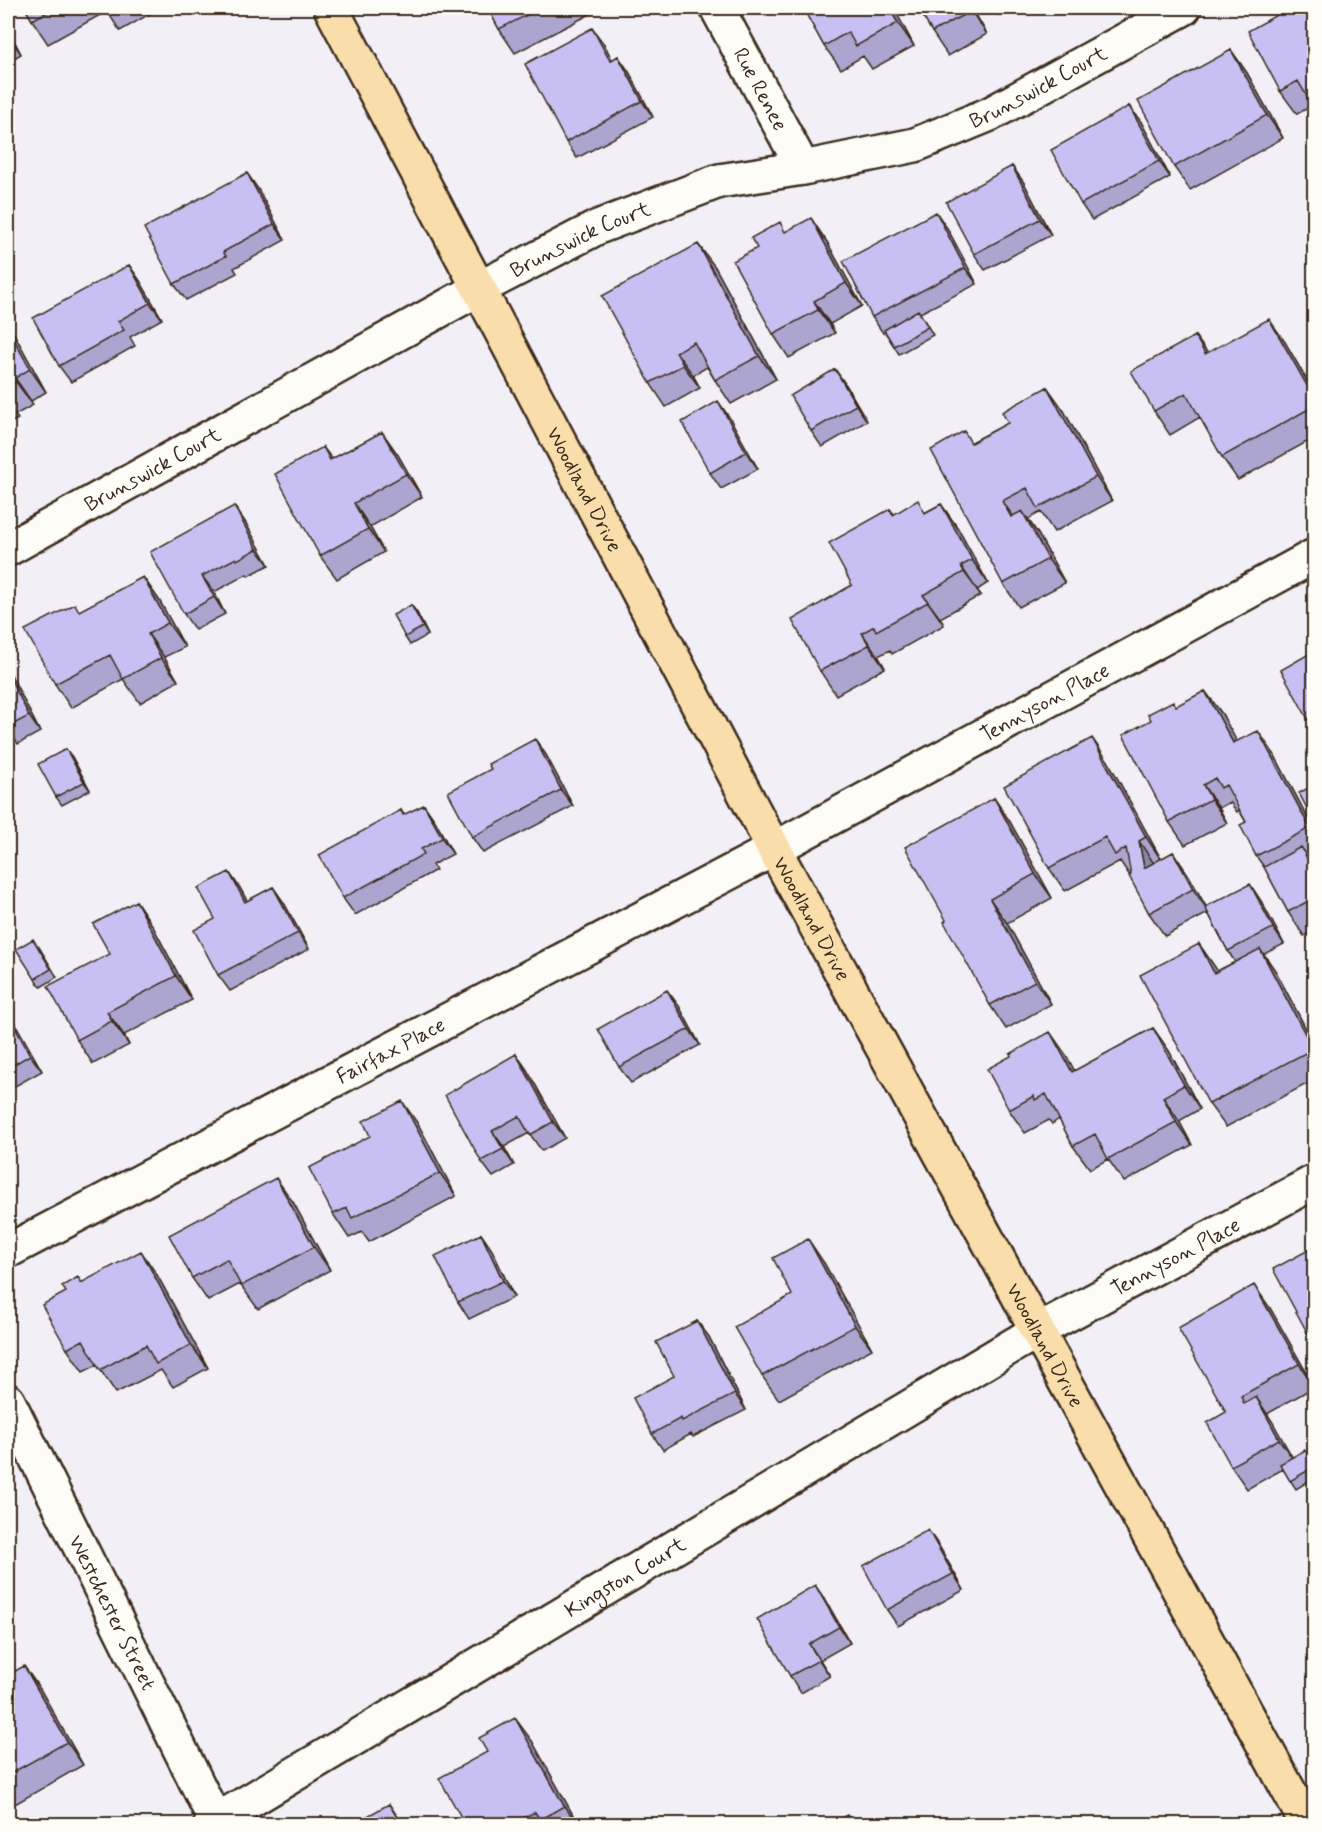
<svg xmlns="http://www.w3.org/2000/svg" width="1322" height="1832" viewBox="0 0 1322 1832" font-family="Mynerve,sans-serif">
	<rect width="100%" height="100%" fill="#f2f0f6"/>
	<filter id="ink" filterUnits="userSpaceOnUse"><feTurbulence type="fractalNoise" baseFrequency=".0167" numOctaves="2"/><feDisplacementMap in="SourceGraphic" scale="12" xChannelSelector="R" yChannelSelector="G"/><feConvolveMatrix kernelMatrix="1 2 1 2 8 2 1 2 1" color-interpolation-filters="sRGB"/></filter>
	<g filter="url(#ink)">
		<g fill="none" stroke-linecap="round" stroke-linejoin="round">
			<!-- minor casing -->
			<g stroke="#3b2a1e" stroke-width="38">
				<g id="minor">
					<path id="s1" d="M717,8l86,160"/>
					<path id="s2" d="M8,549l472,-261 118,-61 121,-46 84,-13 112,-23 75,-31 194,-106"/>
					<path id="s3" d="M8,1251l766,-402 540,-293"/>
					<path id="s4" d="M8,1401l209,423"/>
					<path id="s5" d="M211,1824l826,-493 277,-149"/>
				</g>
			</g>
			<!-- major casing -->
			<g stroke="#3b2a1e" stroke-width="38">
				<g id="major">
					<path id="s6" d="M331,8l443,841 533,975"/>
				</g>
			</g>
			<!-- minor -->
			<use href="#minor" stroke="#fdfcf7" stroke-width="33"/>
			<!-- major -->
			<use href="#major" stroke="#f9deab" stroke-width="33"/>
		</g>
		<!-- wall -->
		<path fill="#aca5d0" stroke="#3b2a1e" stroke-width="1.5" d="M25,8h135l-40,23 -13,-20 -59,33 -16,-24z
			M488,8h114l-87,45 -16,-24z
			M803,8h106l-12,6 17,32 -42,23 -9,-13 -22,13 -17,-23z
			M972,8l15,26 -39,22 -16,-24z
			M993,8h21l-15,7z
			M1314,8v100l-1,-3 -16,9 -17,-23z
			M8,29l13,25 -13,8z
			M604,44l8,16 6,-4 11,16 24,45 -76,41 -11,-16z
			M1231,50l16,23 36,65 -93,52 -16,-23z
			M1129,106l12,16 29,55 -78,43 -11,-16z
			M1012,166l12,17 27,52 -66,35 -11,-16z
			M258,189l27,51 -51,28 3,5 -51,27 -12,-16z
			M947,228l30,56 -57,29 13,22 -34,19 -14,-22 -2,1 -11,-16z
			M787,231l40,11 35,64 -32,18 5,9 -46,25 -16,-24z
			M129,265l11,16 22,38 -32,18 5,9 -64,36 -12,-16z
			M715,267l61,112 -45,25 -16,-24 -8,-13 -14,8 7,13 -34,19 -16,-24z
			M8,325l5,7 33,60 -15,9 2,4 -18,10 3,4 -10,5z
			M1195,336l12,17 78,-11 29,51v45l-76,42 -16,-23 -22,-40 -30,18 -16,-24z
			M846,385l21,36 -45,26 -11,-16z
			M1047,387l17,24 48,90 -58,31 -13,-20 -13,7 10,15 27,49 -46,24 -16,-23 -31,-142 36,-19z
			M729,417l29,52 -37,20 -11,-16z
			M382,432l16,23 24,42 -52,30 14,25 -47,27 -17,-23 3,-109 9,12z
			M941,504l16,23 31,56 -11,7 4,5 -41,23 4,7 -52,29 -2,-4 -12,6 7,12 -49,27 -16,-24 32,-86 38,-76 4,5 32,-2z
			M234,506l11,16 24,43 -21,11 -1,-2 -33,18 11,22 -30,16 -11,-16z
			M143,577l16,23 26,47 -21,10 14,24 -38,22 -17,-24 -52,29 -16,-24 25,-73z
			M411,605l6,8 11,22 -18,10 -5,-8z
			M8,669l32,63 -22,12 -8,-12 -2,1z
			M1205,691l17,23 14,28 38,12 40,76v27l-4,3 4,6v64l-10,6 -16,-24 -24,-45 -8,-11 -10,-34 -7,-12 -2,2 -7,-10 -11,6 8,15 -42,22 -16,-23 -18,-102z
			M535,739l11,16 27,51 -90,47 -11,-16 19,-68z
			M72,757l18,33 -28,15 -6,-8z
			M1108,761l53,98 12,-7 16,24 17,31 55,-6 23,43 -20,10 12,18 38,72v36l-88,47 -17,-23 -10,-160 18,27 18,-9 -7,-11 -20,-38 -43,23 -16,-23 -19,-37 -10,-15 -55,30 -16,-23z
			M994,798l16,24 42,76 -45,25 44,81 -45,25 -16,-24 -44,-85z
			M424,805l11,16 18,33 -21,11 4,5 -81,45 -12,-17 58,-88 3,5z
			M273,887l11,16 25,46 -79,42 -12,-16 -3,-56 25,-31 7,13z
			M136,901l16,24 40,75 -68,35 5,10 -36,19 -16,-24 33,-86z
			M39,947l18,30 -16,10 -6,-8z
			M679,1006l21,39 -69,38 -12,-16z
			M8,1014l9,13 25,44 -34,19z
			M1153,1028l16,23 31,58 -21,12 13,24 -68,37 -16,-23 -18,10 -17,-23 -14,-27 -7,5 -3,-4 -24,13 -16,-23 57,-55 8,16z
			M516,1054l11,16 38,68 -23,13 -13,-18 -25,14 10,18 -21,12 -12,-16z
			M418,1124l38,72 -87,46 -7,-10 -13,6 -16,-24z
			M293,1202l37,68 -72,39 -18,-25 -32,17 -16,-23z
			M481,1234l11,16 22,47 -45,22 -11,-17z
			M824,1263l48,86 -93,51 -17,-24 30,-81z
			M157,1275l51,93 -35,19 -12,-17 -45,23 -19,-28 -14,7 -16,-23 -1,-57 12,-15 4,6z
			M1270,1308l44,78v1l-47,27 25,43 19,1 3,6v14l-18,11 -13,-20 -36,20 -16,-23 -5,-54z
			M697,1321l12,16 37,73 -53,27 -2,-3 -28,16 -11,-16z
			M939,1546l25,44 -66,36 -11,-16z
			M826,1601l24,42 -30,17 10,16 -29,17 -11,-17z
			M8,1675l32,14 43,76 -75,43z
			M532,1741l46,83h-113z"/>
		<!-- shaded-wall -->
		<path fill="#8c86a9" stroke="#3b2a1e" stroke-width="1.5" d="M889,8h3l5,6 17,32 -16,-23z
			M969,8h3l15,26 -16,-23z
			M592,28l12,16 17,33 -11,-16z
			M8,29l13,25 -13,-19z
			M1231,50l16,23 36,65 -16,-23z
			M618,56l11,16 24,45 -11,-16z
			M1129,106l12,16 29,55 -11,-16z
			M1012,166l12,17 27,52 -11,-16z
			M247,173l11,16 27,51 -11,-16z
			M936,212l11,16 30,56 -12,-16z
			M811,218l16,24 35,64 -16,-23z
			M698,244l17,23 61,112 -17,-23z
			M129,265l11,16 22,38 -12,-16z
			M814,301l16,23 5,9 -17,-23z
			M1269,319l16,23 29,51v5z
			M8,325l5,7 33,60 -16,-23 -22,-40z
			M1195,336l17,23 -7,-5z
			M676,352l17,23 7,13 -17,-23z
			M835,369l11,16 21,36 -11,-16z
			M15,378l16,23 2,4 -17,-23z
			M1047,387l17,24 48,90 -16,-24z
			M718,401l11,16 29,52 -12,-17z
			M382,432l16,23 24,42 -16,-23z
			M1002,501l17,23 -8,-7z
			M354,503l16,24 14,25 -16,-23z
			M941,504l16,23 31,56 -16,-23z
			M234,506l11,16 24,43 -12,-16z
			M1022,511l16,23 27,49 -17,-24z
			M961,566l16,24 4,5 -17,-23z
			M202,576l12,16 11,22 -11,-17z
			M143,577l16,23 26,47 -17,-24z
			M923,595l17,23 4,7 -16,-23z
			M411,605l6,8 11,22 -5,-8z
			M862,633l16,23 7,12 -16,-23z
			M148,634l16,23 14,24 -17,-23z
			M8,669l1,2 31,61 -11,-16 -21,-42z
			M1205,691l17,23 28,52 -17,-23z
			M1258,731l16,23 40,76v5l-4,-7z
			M1092,738l16,23 54,100 -16,-24z
			M535,739l11,16 27,51 -12,-16z
			M66,749l6,8 18,33 -6,-8z
			M1203,785l16,23 8,15 -16,-24z
			M994,798l16,24 42,76 -17,-24z
			M424,805l11,16 18,33 -11,-16z
			M1139,841l16,24 -11,3z
			M1301,847l13,19v6z
			M1173,852l16,24 20,36 -16,-23z
			M229,872l11,16 17,31 -12,-17z
			M1250,884l11,17 23,43 -11,-16z
			M273,887l11,16 25,46 -11,-16z
			M990,899l17,24 44,81 -16,-23z
			M136,901l16,24 40,75 -16,-24z
			M1199,944l16,23 16,29 -17,-23z
			M1260,949l16,23 38,72v7z
			M667,990l12,16 21,39 -11,-16z
			M107,1012l17,23 5,10 -17,-24z
			M8,1014l9,13 25,44 -12,-16z
			M1153,1028l16,23 31,58 -16,-24z
			M1050,1032l16,23 22,40 -16,-23z
			M516,1054l11,16 38,68 -12,-16z
			M1163,1097l16,24 13,24 -16,-23z
			M402,1101l16,23 38,72 -16,-23z
			M492,1131l12,16 10,18 -11,-16z
			M276,1178l17,24 37,68 -16,-23z
			M481,1234l11,16 22,47 -11,-16z
			M808,1239l16,24 48,86 -17,-23z
			M141,1251l16,24 51,93 -17,-23z
			M1254,1285l16,23 44,78 -15,-22z
			M697,1321l12,16 37,73 -11,-16z
			M1256,1397l16,24 23,41 -16,-23z
			M928,1530l11,16 25,44 -11,-16z
			M815,1585l11,16 24,42 -11,-16z
			M809,1644l11,16 10,16 -11,-16z
			M24,1666l16,23 43,76 -16,-23z
			M515,1718l17,23 46,83 -14,-18z
			M389,1804l11,16 3,4h-2z"/>
		<!-- building -->
		<path fill="#c8c0f2" stroke="#3b2a1e" stroke-width="1.5" d="M25,8h30l-23,12z
			M488,8h53l-42,21z
			M803,8h86l9,15 -42,23 -8,-14 -24,14z
			M918,8h51l2,3 -39,21z
			M1289,8h25v87l-6,3 -10,-17 -18,10 -32,-60z
			M592,28l18,33 8,-5 24,45 -76,41 -41,-78z
			M1231,50l36,65 -93,52 -36,-66z
			M1129,106l30,55 -78,43 -30,-54z
			M1012,166l28,53 -66,35 -28,-52z
			M247,173l27,51 -51,28 3,4 -52,28 -30,-56z
			M936,212l29,56 -93,49 -29,-56z
			M811,218l35,65 -32,18 4,9 -45,24 -40,-73 24,-13 -6,-10 29,-16 5,10z
			M698,244l61,112 -44,24 -21,-38 -18,10 7,13 -33,18 -48,-87z
			M129,265l21,38 -32,18 6,9 -65,36 -26,-48z
			M918,310l10,17 -34,19 -10,-16z
			M1269,319l45,79v8l-92,51 -36,-64 -32,18 -23,-40 64,-35 10,18z
			M8,329l22,40 -15,9 1,4 -8,4z
			M835,369l21,36 -45,26 -21,-35z
			M1047,387l49,90 -58,31 -11,-20 -25,13 9,16 11,-6 26,48 -45,25 -72,-134 33,-19 7,12 37,-20 -6,-11z
			M718,401l28,51 -36,21 -28,-51z
			M382,432l24,42 -52,29 14,26 -48,27 -45,-82 48,-27 7,13z
			M918,500l7,13 16,-9 31,56 -11,6 3,6 -41,23 5,7 -52,29 -2,-5 -12,7 7,12 -49,26 -28,-51 60,-35 -23,-42 61,-34 3,6z
			M234,506l23,43 -20,11 -1,-2 -34,18 12,21 -30,17 -34,-62z
			M143,577l25,46 -20,11 13,24 -38,21 -13,-24 -55,29 -30,-54 50,-26 4,7z
			M411,605l12,22 -18,10 -12,-22z
			M1314,625v15l-6,-11z
			M1314,651v79l-33,-60z
			M8,674l21,42 -21,11z
			M1205,691l28,52 25,-12 52,97 -54,28 -16,-31 6,-3 -20,-37 -5,3 -6,-10 -12,7 8,14 -42,23 -46,-87 28,-15 -3,-6 25,-13 3,5z
			M1092,738l54,99 -7,4 5,27 29,-16 20,37 -44,24 -20,-37 2,-1 -5,-27 -11,7 -10,-18 -56,31 -45,-82z
			M535,739l26,51 -89,47 -24,-45 43,-23 -3,-5z
			M66,749l18,33 -28,15 -18,-33z
			M1314,785v37l-15,-29z
			M994,798l41,76 -45,25 45,82 -45,24 -46,-83 2,-2 -41,-73z
			M424,805l18,33 -21,11 3,5 -81,44 -24,-43 82,-45 2,5z
			M1301,847l13,25v26l-26,14 -24,-45z
			M229,872l16,30 28,-15 25,46 -80,42 -24,-45 21,-11 -17,-31z
			M1250,884l23,44 -45,23 -23,-44z
			M136,901l40,75 -69,36 5,9 -35,19 -29,-54 62,-32 -17,-30z
			M33,939l18,30 -16,10 -19,-30z
			M1199,944l15,29 46,-24 53,100 -104,55 -69,-129z
			M667,990l22,39 -70,38 -21,-38z
			M8,1015l22,40 -22,13z
			M1153,1028l31,57 -21,12 13,25 -68,37 -13,-25 -22,12 -27,-52 -11,6 -1,-4 -25,14 -22,-41 24,-13 -1,-2 40,-22 22,40z
			M516,1054l37,68 -23,13 -11,-19 -27,15 11,18 -22,12 -36,-66z
			M402,1101l38,72 -88,45 -5,-10 -14,6 -24,-46 61,-32 -7,-15z
			M276,1178l38,69 -73,39 -14,-27 -35,19 -23,-43z
			M481,1234l22,47 -45,21 -23,-46z
			M808,1239l47,87 -93,50 -28,-49 58,-32 -19,-37z
			M1314,1247v98l-41,-76z
			M141,1251l50,94 -35,19 -10,-19 -46,25 -17,-30 -16,9 -25,-44 24,-13 -4,-6 16,-9 3,6z
			M1254,1285l45,79 -58,32 3,8 12,-7 23,42 -48,27 -24,-43 19,-11 -48,-84z
			M697,1321l38,73 -53,27 -1,-3 -29,16 -19,-36 41,-22 -18,-34z
			M1305,1450l9,17 -24,14 -10,-17z
			M928,1530l25,44 -66,36 -24,-44z
			M815,1585l24,42 -30,17 10,16 -29,16 -33,-57z
			M24,1666l43,76 -59,33v-100z
			M515,1718l49,88 -24,14 -5,-8 -23,12h-19l-2,-2 -5,2h-21l-26,-46 48,-26 -8,-14z
			M389,1804l12,20h-48z
			M847,1815l6,9h-23z"/>
	</g>
	<g text-anchor="middle" stroke-width="6" stroke-linejoin="round" paint-order="stroke">
		<!-- street labels -->
		<g font-size="21" fill="#3b2a1e" stroke="#fdfcf7">
			<text dy="7" stroke="none"><textPath href="#s2" startOffset="1137">Brunswick Court</textPath></text>
			<text dy="7" stroke="none"><textPath href="#s1" startOffset="92">Rue Renee</textPath></text>
			<text dy="7" stroke="none"><textPath href="#s2" startOffset="651">Brunswick Court</textPath></text>
			<text dy="7" stroke="none"><textPath href="#s2" startOffset="165">Brunswick Court</textPath></text>
			<text dy="7" stroke="none"><textPath href="#s6" startOffset="544">Woodland Drive</textPath></text>
			<text dy="7" stroke="none"><textPath href="#s3" startOffset="1173">Tennyson Place</textPath></text>
			<text dy="7" stroke="none"><textPath href="#s6" startOffset="1030">Woodland Drive</textPath></text>
			<text dy="7" stroke="none"><textPath href="#s3" startOffset="432">Fairfax Place</textPath></text>
			<text dy="7" stroke="none"><textPath href="#s5" startOffset="1119">Tennyson Place</textPath></text>
			<text dy="7" stroke="none"><textPath href="#s6" startOffset="1516">Woodland Drive</textPath></text>
			<text dy="7" stroke="none"><textPath href="#s5" startOffset="482">Kingston Court</textPath></text>
			<text dy="7" stroke="none"><textPath href="#s4" startOffset="236">Westchester Street</textPath></text>
		</g>
	</g>
	<!-- margin -->
	<rect width="1322" height="1832" fill="none" stroke="#fdfcf7" stroke-width="30"/>
	<rect x="15" y="15" width="1292" height="1802" fill="none" stroke="#3b2a1e" stroke-width="2" filter="url(#ink)"/>
</svg>
